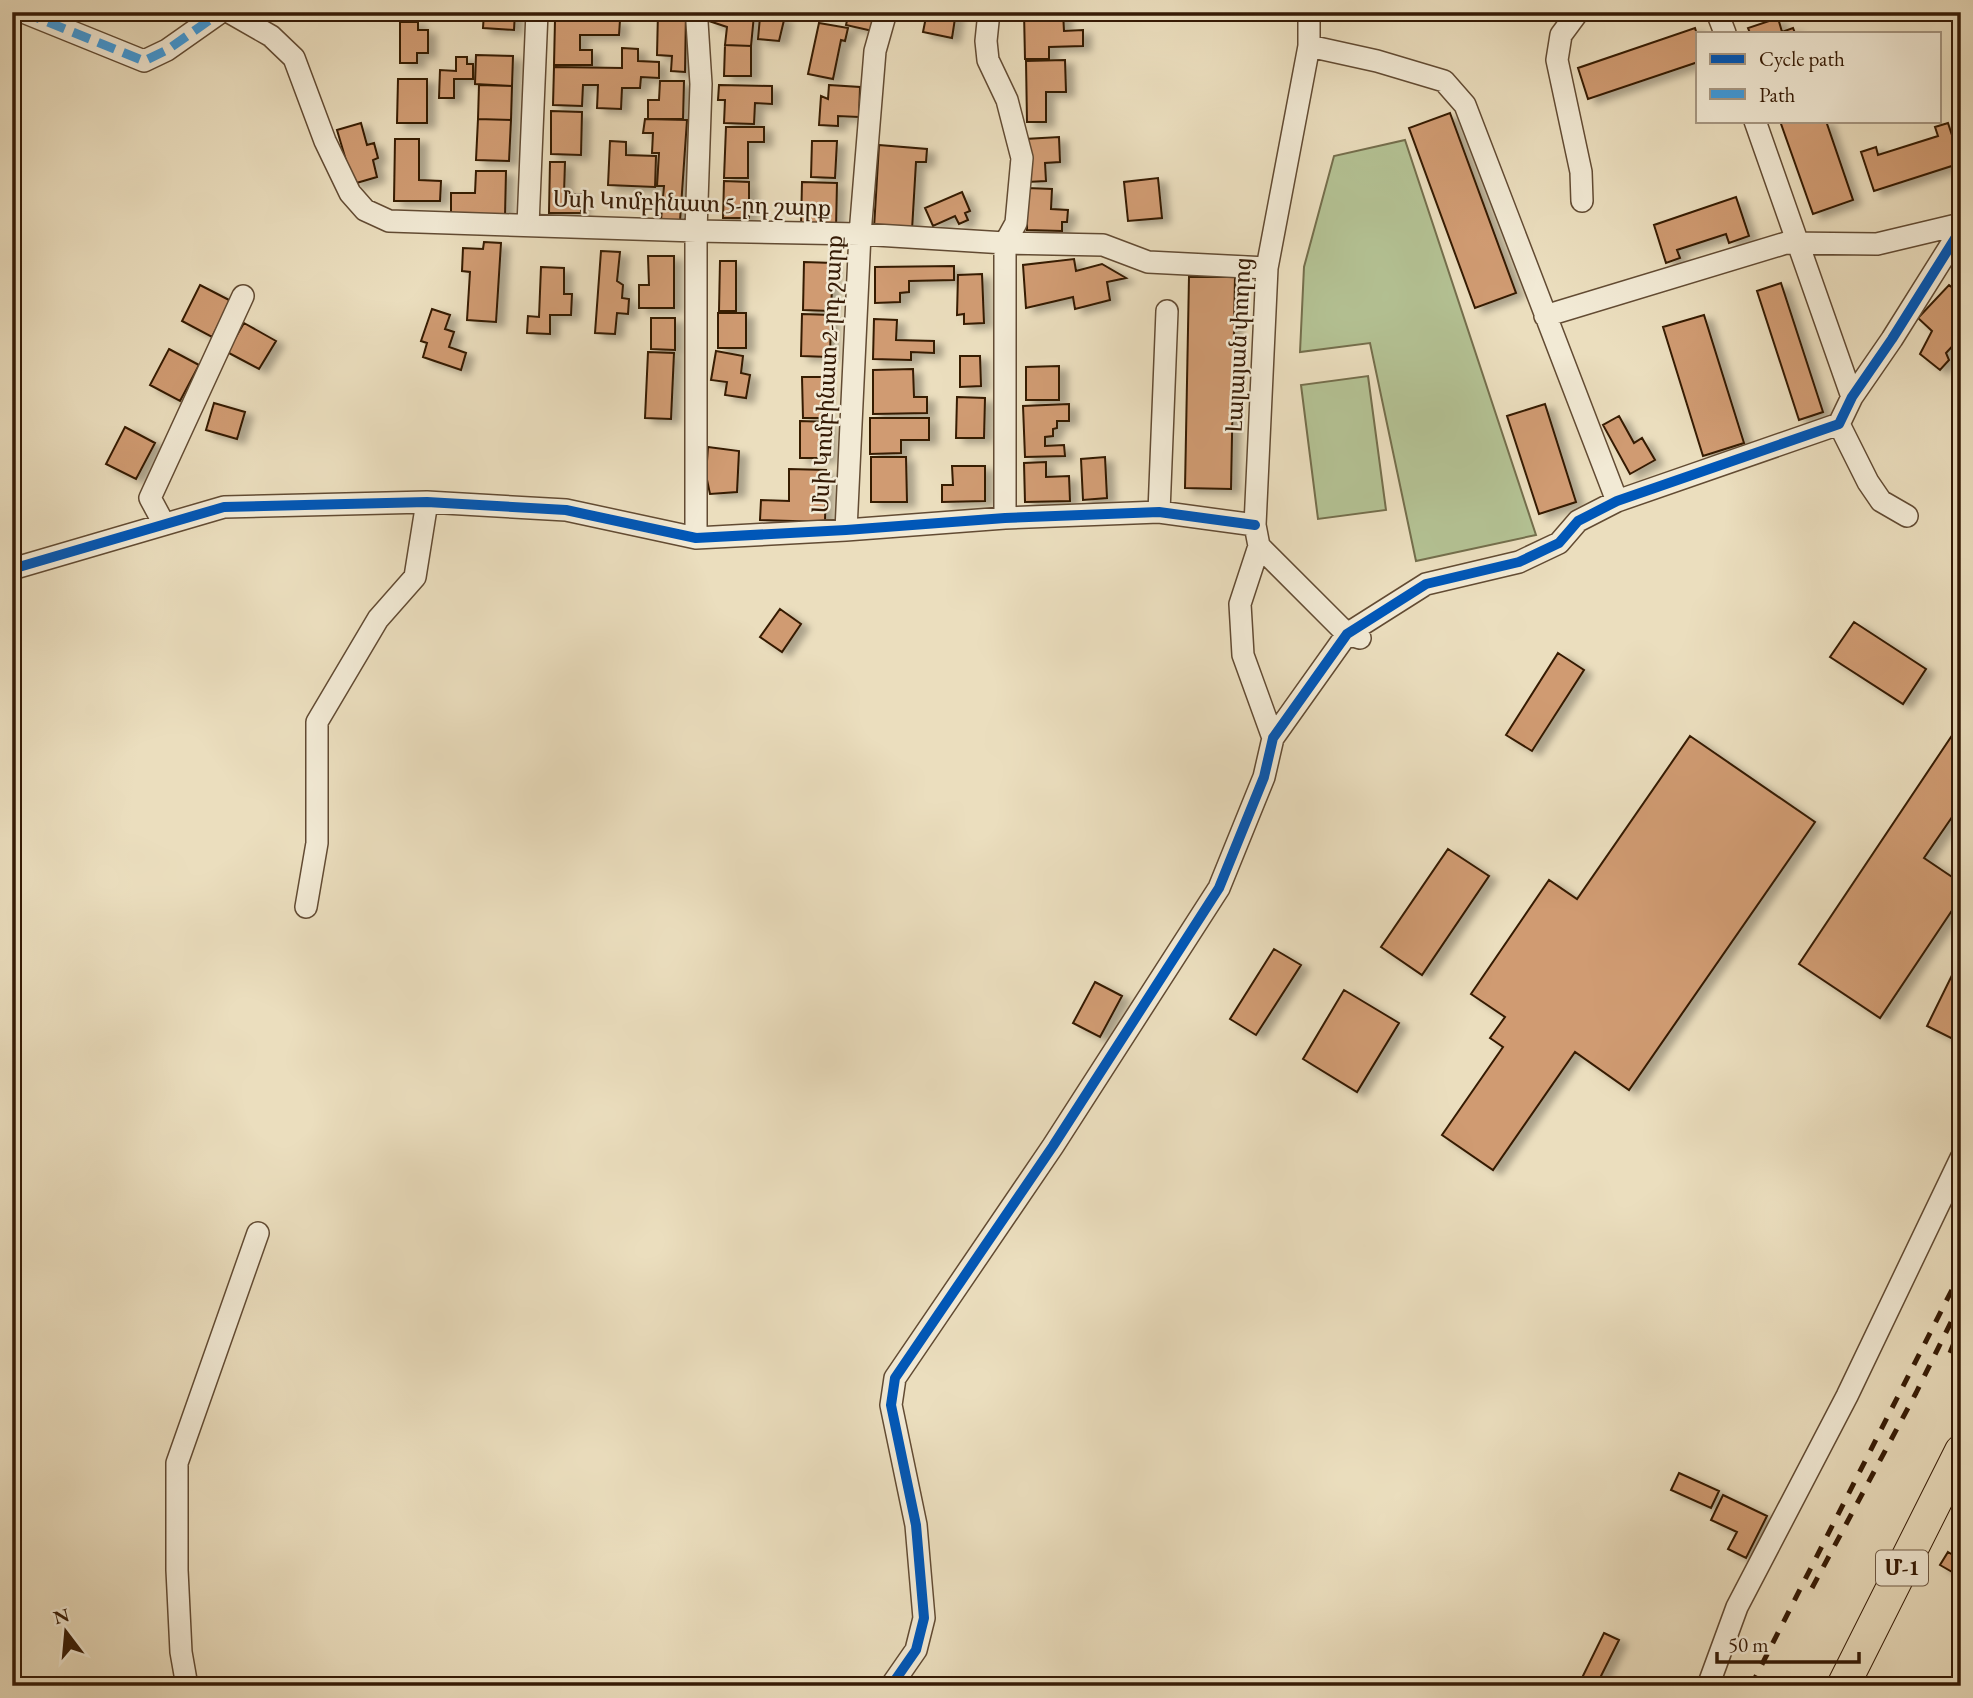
<svg xmlns="http://www.w3.org/2000/svg" width="1973" height="1698" viewBox="0 0 1973 1698" font-family="'EB Garamond','Noto Serif Armenian',serif">
	<defs>
		<filter id="shadow"><feDropShadow dx="8" dy="4.5" stdDeviation="3.5" flood-color="#0004"/></filter>
	</defs>
	<rect width="100%" height="100%" fill="#ebdebe"/>
	<filter id="stains"><feTurbulence type="fractalNoise" baseFrequency=".00286" numOctaves="4"/><feColorMatrix values="0 0 0 0 .2 0 0 0 0 .09 0 0 0 0 .02 0 0 0 .5 -.17"/></filter>
	<radialGradient id="worn" r=".72"><stop offset=".6" stop-color="#630" stop-opacity="0"/><stop offset="1" stop-color="#630" stop-opacity=".3"/></radialGradient>
	<!-- green -->
	<path fill="#b4c294" stroke="#746e4c" stroke-width="2" d="M1405,140l131,395 -120,26 -46,-218 -70,9 4,-85 30,-111z
		M1368,376l18,134 -68,9 -17,-134z"/>
	<!-- building -->
	<path fill="#d09b72" stroke="#351a05" stroke-width="2" filter="url(#shadow)" d="M484,12h31l-1,18 -31,-2z
		M557,12h29v5l-30,-1z
		M658,12h28l-1,60 -14,-1 1,-15 -15,-1z
		M711,12h34l9,3 -3,31 -26,-1 2,-18 -18,-6z
		M752,12h23l9,8 -5,21 -21,-2 2,-22z
		M849,12h27l1,20 -31,-7z
		M927,12h29l-4,26 -29,-6z
		M1024,12h39l1,19 19,-1v16l-34,1v12h-24z
		M1778,18l4,14 11,-4 2,5h-45l-2,-5z
		M555,20h65l-1,15h-39v15h12v15h-38z
		M400,22h18v8h10v23h-11v10h-17z
		M819,23l29,5 -3,13 -4,-1 -8,39 -25,-5z
		M1695,28l3,10v24l-110,37 -10,-31z
		M725,45l26,1v30h-27z
		M622,48l16,1v12l21,1v16l-18,-1 -1,11h-18l-1,21 -24,-1 1,-23h-15l-1,21 -29,-1 1,-38 68,1z
		M476,55l37,1 -1,30 -37,-2z
		M456,57h11v7h6v15h-19v19h-15l1,-28 16,1z
		M1065,60l1,32h-20v30h-19l-1,-61z
		M398,79h29v44h-30z
		M660,81h24l-1,38h-35v-19h11z
		M479,85l33,1 -1,34 -33,-1z
		M719,85l53,1v18l-17,-1 -1,21 -30,-1 1,-23h-7z
		M829,85l31,2 -1,30 -21,-1v10l-19,-1 2,-29 7,3z
		M551,111l31,1 -1,43 -30,-1z
		M1450,113l66,180 -41,15 -66,-180z
		M478,119l33,1 -2,41 -33,-1z
		M645,119l42,1 -7,101 -19,-1 3,-34h-7l2,-33h-7l1,-20h-10z
		M1780,121h46l27,79 -40,14z
		M361,123l6,22 7,-2 4,15 -5,2 4,17 -24,7 -16,-54z
		M1948,123l13,40 -87,28 -13,-39 15,-5 2,8 60,-19 -3,-9z
		M726,127h38v15h-16v36h-24z
		M1059,137l1,25 -15,1 1,18 -19,1 -2,-43z
		M395,139h24v41l22,1 -1,20h-46z
		M610,141l16,1v13l30,1 -1,31 -47,-2z
		M812,141h25l-2,37 -24,-1z
		M879,145l48,4 -1,13h-10l-4,68 -38,-2z
		M550,162h15l-1,32h17v19h-32z
		M476,171h30l-1,45 -54,-1v-22h24z
		M1158,178l4,40 -34,3 -4,-39z
		M724,181l25,1v36h-26z
		M802,182l35,1 -1,45 -35,-1z
		M1027,188l25,1 -1,20 17,1 -1,12h-5v9l-35,-1z
		M962,192l8,19 -5,2 3,7 -9,4 -4,-8 -22,10 -8,-18z
		M1736,197l13,39 -20,7 -3,-9 -49,16 3,8 -14,5 -12,-38z
		M484,242l17,1 -5,79 -29,-2 3,-48 -8,-1 1,-23 20,1z
		M601,251l19,1 -3,29 6,4 -1,13 7,1 -1,15 -11,-1 -2,21 -20,-1z
		M648,256h26v52h-35v-23h10z
		M1074,259l2,12 26,-7 24,14 -19,4 3,18 -35,9 -2,-12 -47,11 -3,-43z
		M720,261h16v50h-17z
		M804,262l29,1 -2,48 -28,-1z
		M954,266v14l-45,1v11l-9,1v9l-25,1v-36z
		M541,267l23,1v26h8l-1,21h-21v19l-23,-1 1,-17 11,1z
		M982,274l2,49 -20,1v-10l-7,1 1,-40z
		M1189,277h46l-4,212 -46,-1z
		M1781,283l42,129 -24,8 -42,-129z
		M200,285l31,16 -19,36 -30,-16z
		M1949,285l12,10v42l-15,16 3,7 -9,10 -20,-16 12,-23 -14,-13z
		M432,309l18,6 -5,14 9,3 -5,15 17,6 -5,17 -38,-13 4,-14 -6,-2z
		M718,313h28v35h-28z
		M802,314l29,1 -1,42 -29,-1z
		M1704,315l40,128 -41,13 -40,-129z
		M651,318h24v32l-24,-1z
		M874,319l23,1 -1,20 38,1v12l-23,-1v8l-38,-1z
		M244,323l32,18 -17,28 -32,-17z
		M169,349l30,16 -19,36 -30,-16z
		M716,351l27,5 -2,17 9,2 -4,23 -21,-3 2,-13 -16,-2z
		M648,352l26,1 -3,66 -26,-1z
		M960,356h20l1,30 -21,1z
		M1059,366v34h-33v-33z
		M913,369l1,28h13v16l-54,1v-44z
		M802,377h22l1,41h-22z
		M957,397l28,1 -1,40h-28z
		M214,403l31,9 -8,27 -31,-9z
		M1069,404v17h-12v7l-4,1v7l-8,1v9l19,-1 1,11 -40,1 -2,-51z
		M1545,404l31,98 -37,12 -32,-98z
		M1619,416l15,27 8,-5 13,22 -25,14 -27,-49z
		M870,418h59v22h-28v13l-31,1z
		M800,421l28,1v36h-28z
		M125,427l30,16 -19,36 -30,-15z
		M708,447l31,4 -2,41 -27,2 -4,-19z
		M871,457h35l1,45h-36z
		M1105,457l2,41 -24,2 -2,-41z
		M1046,462v15l23,-1 1,25 -45,1 -1,-39z
		M952,466h33v35l-43,1v-17h11z
		M789,469l37,1 -1,52 -65,-2 1,-20 28,1z
		M780,609l21,15 -19,28 -22,-15z
		M1854,622l72,47 -23,35 -73,-47z
		M1558,653l26,17 -52,81 -26,-16z
		M1961,722v82l-37,54 37,25v14l-81,121 -81,-54z
		M1690,736l125,86 -186,268 -54,-38 -82,118 -51,-35 61,-88 -13,-9 15,-21 -34,-23 78,-114 28,19z
		M1448,849l41,27 -67,99 -41,-28z
		M1274,949l27,16 -45,70 -26,-16z
		M1961,957v86l-34,-17z
		M1095,982l27,14 -22,41 -27,-14z
		M1344,990l55,33 -42,69 -54,-33z
		M1679,1473l40,18 -8,17 -40,-18z
		M1723,1495l44,21 -21,42 -18,-9 9,-17 -26,-12z
		M1948,1552l13,8v17l-21,-12z
		M1604,1633l15,7 -23,46h-18z"/>
	<g fill="none" stroke-linecap="round" stroke-linejoin="round">
		<!-- minor casing -->
		<g stroke="#624b33" stroke-width="24">
			<path id="minor" d="M23,12l121,49 23,-11 54,-38
				M229,12l42,24 23,22 31,83 25,52 15,17 24,11 307,10 164,3 145,9 98,2 45,17 119,6
				M989,12l-3,29 2,19 19,40 15,58 -6,65 -11,20v275
				M1309,12v34l-42,222 -12,257 4,21 88,88 13,4
				M1578,12l-17,23 -4,25 24,112 1,29
				M1717,12l8,21
				M1309,46l68,15 67,20 21,24 152,396
				M1755,121l97,276
				M528,225l9,-213
				M1545,316l241,-73 91,1 84,-20
				M1839,424l29,58 13,19 26,15
				M1159,512l8,-201
				M164,524l-14,-26 93,-202
				M846,530l14,-296 15,-183 11,-39
				M696,538v-307l5,-147 -4,-62
				M1259,546l-19,58 3,51 30,83
				M12,569l212,-62 203,-5 139,8 130,28 150,-8 159,-12 154,-6 96,13
				M306,907l11,-64v-121l61,-103 37,-42 12,-75
				M187,1686l-6,-34 -4,-82v-107l81,-230
				M891,1686l25,-36 8,-32 -8,-93 -25,-120 4,-27 158,-232 166,-258 45,-111 9,-39 74,-104 79,-50 93,-22 40,-19 19,-22 39,-20 222,-77 13,-27 40,-58 69,-110
				M1708,1686l29,-79 110,-211 114,-238"/>
		</g>
		<!-- highway casing -->
		<g stroke="#351a05" stroke-width="34">
			<path id="highway" d="M1843,1686l118,-235"/>
		</g>
		<!-- minor -->
		<use href="#minor" stroke="#f2ead5" stroke-width="21"/>
		<!-- highway -->
		<use href="#highway" stroke="#ebdebe" stroke-width="32"/>
		<!-- rail -->
		<path stroke="#351a05" stroke-width="5" stroke-dasharray="12 12" stroke-linecap="butt" d="M1950,1353l11,-28
			M1812,1588l104,-195 45,-91
			M1751,1686l210,-414"/>
		<!-- quiet -->
		<path stroke="#3e9bdd" stroke-width="9" stroke-dasharray="18 9" stroke-linecap="butt" d="M23,12l121,49 23,-11 54,-38"/>
		<!-- cycleway casing -->
		<g stroke="#f2ead5" stroke-width="15">
			<path id="cycleway" d="M12,569l212,-62 203,-5 139,8 130,28 150,-8 159,-12 154,-6 96,13
				M891,1686l25,-36 8,-32 -8,-93 -25,-120 4,-27 158,-232 166,-258 45,-111 9,-39 74,-104 79,-50 93,-22 40,-19 19,-22 39,-20 222,-77 13,-27 40,-58 69,-110"/>
		</g>
		<!-- cycleway -->
		<use href="#cycleway" stroke="#0057b8" stroke-width="10"/>
	</g>
	<g text-anchor="middle" stroke-width="5" stroke-linejoin="round" paint-order="stroke">
		<!-- shield labels -->
		<rect fill="#f2ead5" stroke="#6e5843" stroke-width="2" x="1876" y="1550.5" width="52" height="35" rx="5"/>
		<g font-size="21" font-weight="bold" fill="#351a05">
			<text x="1902" y="1575">Մ-1</text>
		</g>
		<!-- street labels -->
		<g font-size="23" fill="#351a05" stroke="#f2ead5">
			<text transform="translate(692 203) rotate(2)" y="8">Մսի Կոմբինատ 5-րդ շարք</text>
			<text transform="translate(1238 345) rotate(-87)" y="8">Լալայան փողոց</text>
			<text transform="translate(827 374) rotate(-87)" y="8">Մսի Կոմբինատ 2-րդ շարք</text>
		</g>
	</g>
	<!-- margin -->
	<rect width="1973" height="1698" fill="none" stroke="#ebdebe" stroke-width="42"/>
	<rect x="14" y="14" width="1945" height="1670" fill="none" stroke="#351a05" stroke-width="3.5"/>
	<rect x="21" y="21" width="1931" height="1656" fill="none" stroke="#351a05" stroke-width="2"/>
	<!-- legend -->
	<rect x="1696" y="32" width="245" height="91" fill="#f2ead5" stroke="#a69782" stroke-width="2"/>
	<rect x="1710" y="54" width="35" height="10" fill="#0057b8" stroke="#a69782" stroke-width="2"/>
	<text x="1759" y="66" font-size="21" fill="#351a05">Cycle path</text>
	<rect x="1710" y="89" width="35" height="10" fill="#3e9bdd" stroke="#a69782" stroke-width="2"/>
	<text x="1759" y="102" font-size="21" fill="#351a05">Path</text>
	<!-- north arrow -->
	<g transform="translate(66 1632) rotate(344)" stroke="#f2ead5" stroke-width="5" paint-order="stroke">
	<path d="M0-5L12 26L0 18L-12 26Z" fill="#351a05"/>
	<text y="-10" font-size="19" font-weight="bold" text-anchor="middle" fill="#351a05">N</text>
	</g>
	<!-- scale -->
	<path d="M1717 1652v10h142v-10" fill="none" stroke="#351a05" stroke-width="3.5"/>
	<text x="1728" y="1652" font-size="21" fill="#351a05" stroke="#f2ead5" stroke-width="5" paint-order="stroke">50 m</text>
	<rect width="100%" height="100%" filter="url(#stains)"/>
	<rect width="100%" height="100%" fill="url(#worn)"/>
</svg>
